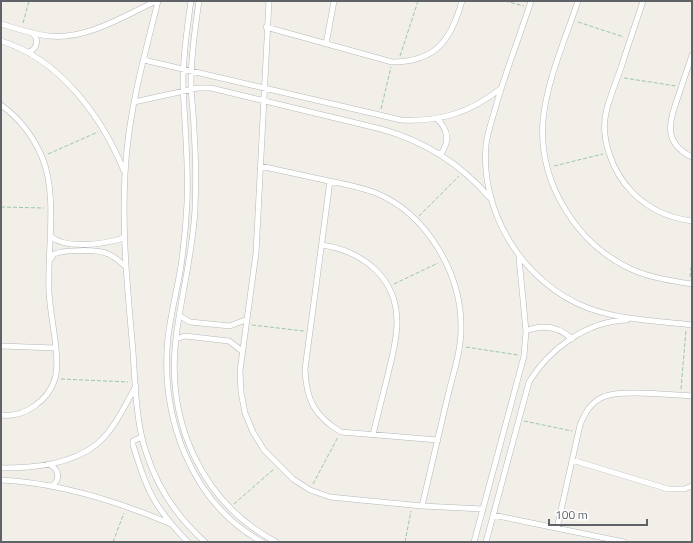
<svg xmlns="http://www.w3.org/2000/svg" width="693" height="543" viewBox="0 0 693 543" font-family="'Titillium Web',sans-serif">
	<rect width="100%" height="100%" fill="#f1efe8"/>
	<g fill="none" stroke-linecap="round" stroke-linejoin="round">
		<!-- minor casing -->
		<g stroke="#b5b8bc" stroke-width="6">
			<path id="minor" d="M158,1c-12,49 -26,98 -31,148 -7,67 0,135 6,202 2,31 3,72 13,101 11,35 32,66 59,90
				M191,1c-4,27 -8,54 -8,81 1,40 6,80 4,121 -1,21 -3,42 -6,63 -4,24 -10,47 -13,71 -8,79 22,165 94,205
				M199,1c-4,27 -8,54 -8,81 0,16 3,33 3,49 2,26 2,52 1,78 -2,44 -14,86 -19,129 -10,83 25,164 100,204
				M269,1l-13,252 -16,118 1,21 4,21 8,19 11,18 29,29 17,11 20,7 92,9 61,3
				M531,1c-12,38 -27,74 -37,112 -3,10 -7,22 -8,32 -6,68 38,139 102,163 32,12 70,13 104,17
				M578,1c-13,39 -31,79 -35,119 -5,63 34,125 90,150 19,8 39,11 59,14
				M643,1c-7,22 -15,44 -22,67 -5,13 -10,27 -14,40 -8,29 5,64 26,85 16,16 36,25 59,28
				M1,24c16,5 32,10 48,12 37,4 75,-20 107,-35
				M266,27l126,35c44,0 59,-22 70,-61
				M1,41c59,18 101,76 123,130
				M326,44l8,-43
				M29,52c9,-4 10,-13 3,-19
				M692,55c-4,13 -9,26 -13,39 -9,26 -18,48 13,63
				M144,60l257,60c38,2 69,-7 99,-31
				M134,102l64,-14h13l170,41c43,12 78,33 108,68
				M1,105c18,13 32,31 41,52 16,37 5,94 7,135 1,25 12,65 6,87 -7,22 -31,39 -54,36
				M437,119c11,10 13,22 4,35
				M260,166c23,5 46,10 69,15 16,3 31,6 47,12 51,21 86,81 85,136 0,21 -7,42 -12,62 -9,38 -18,77 -27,115
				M330,181l-25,188c1,30 9,47 36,63l97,8
				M50,236c17,14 54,8 74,2
				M322,245c40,6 75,32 75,77 0,16 -4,32 -8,48 -5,21 -11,43 -16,65
				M50,260l4,-6c9,-4 44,-5 54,0 6,2 12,8 18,13
				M180,316l10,6 40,4 15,-6
				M526,331c17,-7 32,-5 46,8
				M176,339l9,-3 44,5 13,10
				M1,346l54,2
				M142,437l-9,4v4c6,19 12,40 23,58 9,14 20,27 32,39
				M572,460l96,29h16l8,-3
				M48,464c11,4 13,15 4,22
				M1,468c32,0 70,-3 96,-24 17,-14 28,-39 39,-58
				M1,480c59,3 116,21 170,44
				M493,515l131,27
				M557,528l23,-103c5,-12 10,-22 23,-28 16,-8 69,-2 89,-1
				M474,542l50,-186 2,-25 -7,-73
				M486,542l43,-160c20,-33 58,-61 98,-62"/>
		</g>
		<!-- path -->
		<path stroke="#9cc7a9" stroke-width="1" stroke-dasharray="4 2" stroke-linecap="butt" d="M505,1l19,5
			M578,22l46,15
			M23,23l6,-22
			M400,56l18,-55
			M624,78l52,8
			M381,109l10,-42
			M48,154l50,-22
			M554,166l49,-12
			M1,207l43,1
			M419,216l40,-40
			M690,277l2,-18
			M394,284l44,-21
			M252,325l52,6
			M466,347l52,8
			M61,379l67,3
			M681,389l5,-59
			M524,421l48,10
			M313,484l25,-47
			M234,504l40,-35
			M113,542l11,-29
			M405,542l6,-31"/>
		<!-- minor -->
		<use href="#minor" stroke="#fff" stroke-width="5"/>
	</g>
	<!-- border -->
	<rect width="693" height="543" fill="none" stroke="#5f6368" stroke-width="4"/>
	<!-- scale -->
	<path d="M549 519v6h98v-6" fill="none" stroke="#5f6368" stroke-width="2"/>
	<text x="555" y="519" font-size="12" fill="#5f6368" stroke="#ffffff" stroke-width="3" paint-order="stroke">100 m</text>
</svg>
